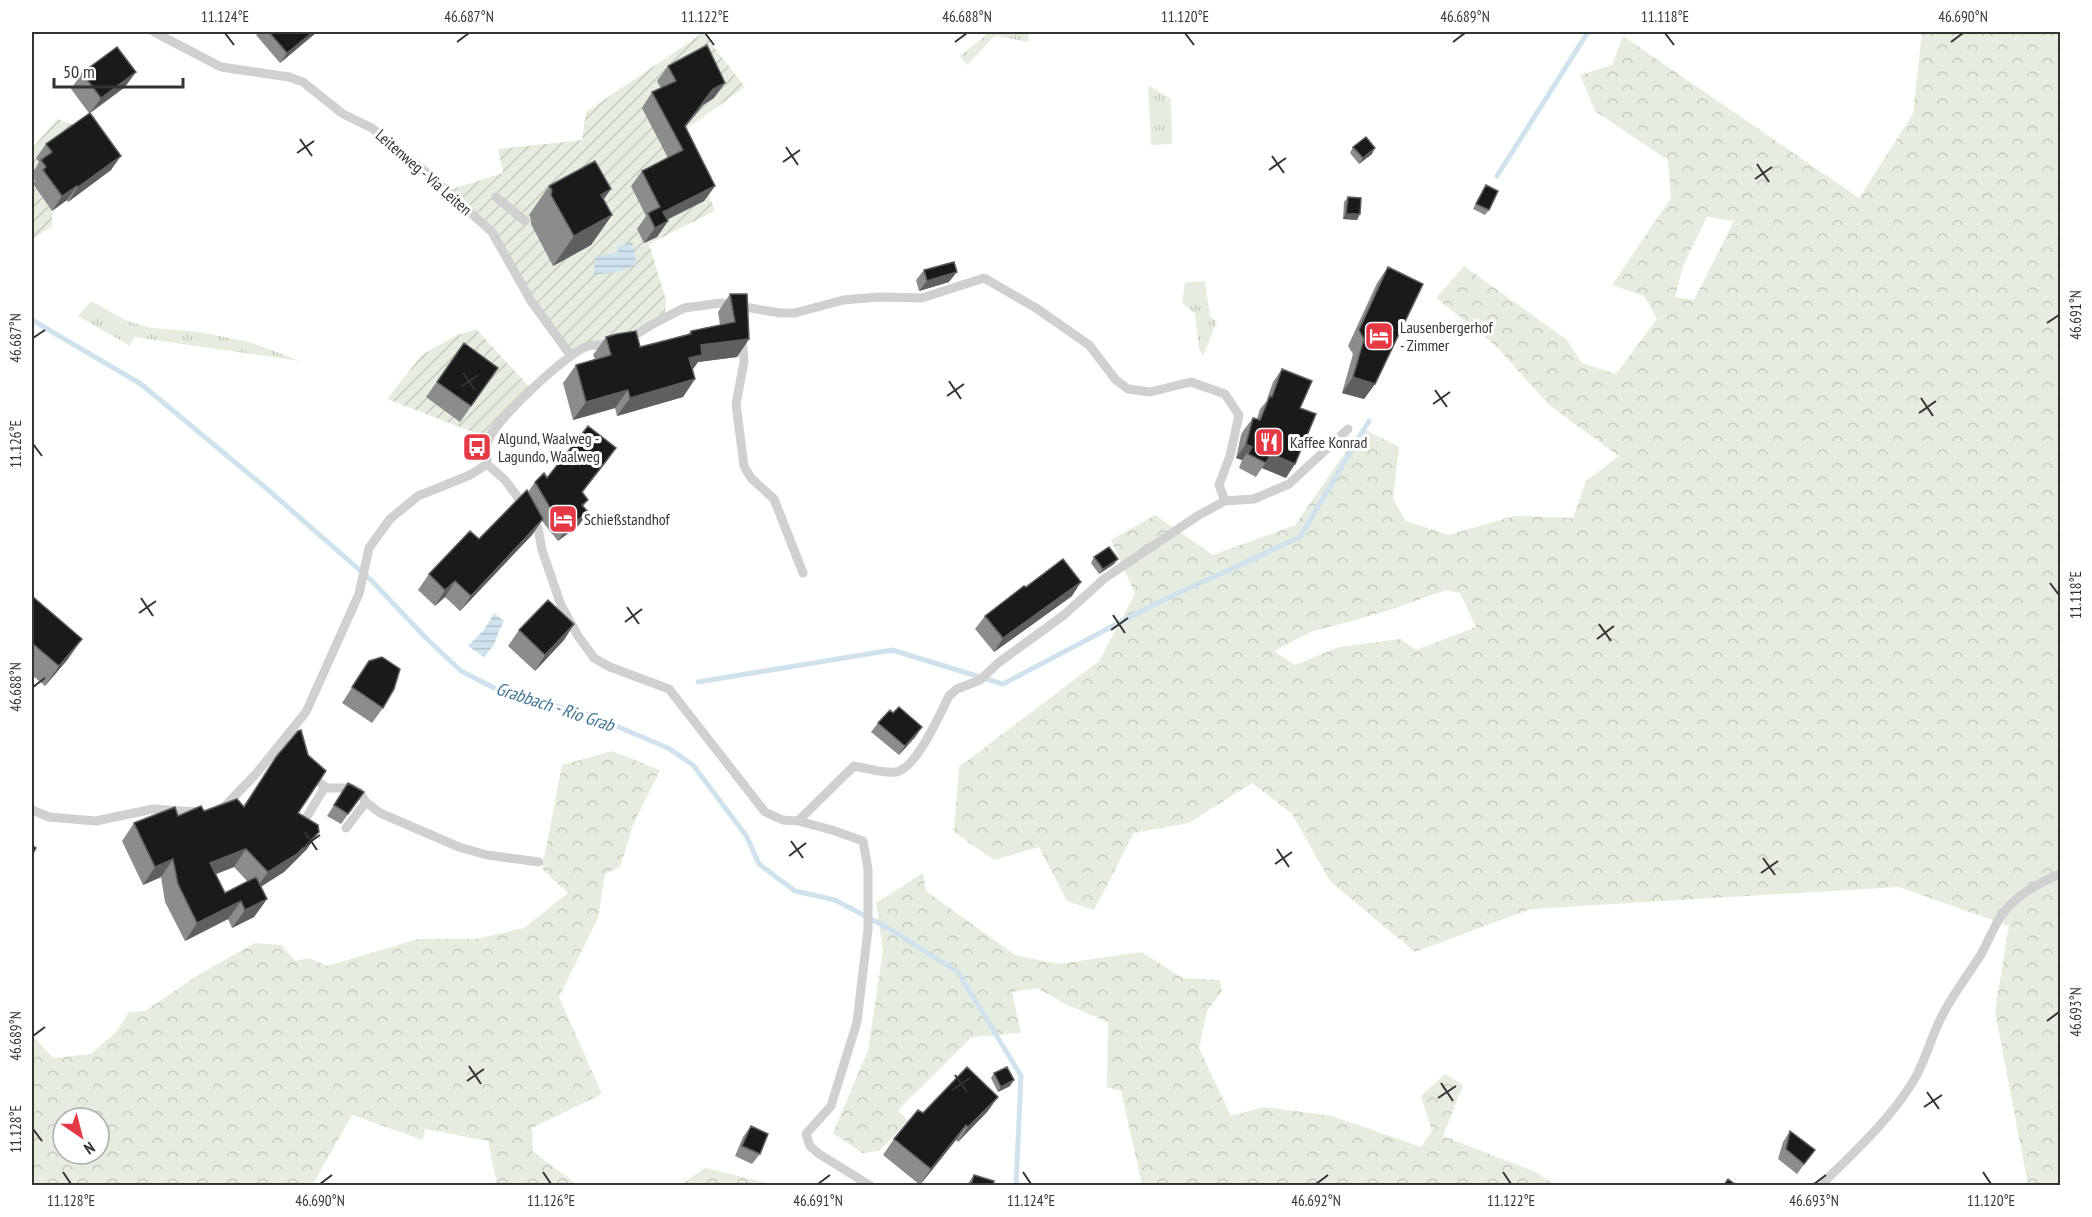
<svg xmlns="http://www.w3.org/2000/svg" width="2092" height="1217" viewBox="0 0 2092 1217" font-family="'PT Sans Narrow',sans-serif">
	<defs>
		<pattern id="grass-tufts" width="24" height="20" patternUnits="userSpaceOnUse" patternTransform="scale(1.5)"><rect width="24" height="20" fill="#e6ecdf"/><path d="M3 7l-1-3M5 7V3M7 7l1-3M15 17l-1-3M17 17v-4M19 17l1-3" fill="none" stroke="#c6cbc0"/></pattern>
		<pattern id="forest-crowns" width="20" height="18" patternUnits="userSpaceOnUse" patternTransform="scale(1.5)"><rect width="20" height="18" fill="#e6ecdf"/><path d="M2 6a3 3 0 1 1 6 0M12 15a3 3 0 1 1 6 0" fill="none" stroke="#c6cbc0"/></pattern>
		<pattern id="garden-furrows" width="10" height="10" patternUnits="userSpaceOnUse" patternTransform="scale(1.5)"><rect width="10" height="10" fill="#e6ecdf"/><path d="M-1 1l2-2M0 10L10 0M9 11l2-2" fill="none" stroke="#c6cbc0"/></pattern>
		<pattern id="water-rules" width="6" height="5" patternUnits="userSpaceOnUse" patternTransform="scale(1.5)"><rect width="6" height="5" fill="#cfe2ee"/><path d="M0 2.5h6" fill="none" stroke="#b2c2cd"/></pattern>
	</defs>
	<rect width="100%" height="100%" fill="#fff"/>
	<!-- grass -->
	<path fill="url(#grass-tufts)" d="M987,32h41l1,10 -34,-6 -28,29 -7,-9 25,-20z
		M1148,85l23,14 1,45 -21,1z
		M1198,281h7l5,36 7,5 -14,34 -4,-8 -4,-34 -13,-11 3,-20z
		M91,301l34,19 8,3 19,5 47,4 51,10 50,19 -166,-24 -4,9 -52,-30z"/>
	<!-- forest -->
	<path fill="url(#forest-crowns)" fill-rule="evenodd" d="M1922,32h138v1153h-32l-33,-174 14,-85 -110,-39 -368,22 -116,43 -85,-71 -38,-67 -40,-31 -63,40 -55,10 -40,77 -27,-9 -28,-54 -45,13 -40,-28 5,-65 140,-106 36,-67 -24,-54 44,-25 58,40 82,-30 67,-97 37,19 -6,52 13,22 42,14 66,-19 59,2 13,-37 33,-25 -69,-50 -55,-61 -59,-47 28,-32 103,74 15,23 34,11 41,-55 -13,-23 -32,-11 59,-87 -3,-38 -73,-49 -15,-36 32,-10 11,-29 236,162 54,-84zM1707,217l27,4 -40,79 -19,-3 8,-31zM1446,590l14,3 16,34 -60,23 -16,-11 -61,8 -44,18 -21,-14 37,-19 76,-21z
		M612,751l48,19 -27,55 -13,42 -15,7 -7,44 -39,79 43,97 -70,34 1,24 45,33h-81l-9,-44 -63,-12 -2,11 -71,-25 -38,67 -6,3h-276v-150l21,23 38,-4 25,-22 13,-20 16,-1 56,-38 54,-30 27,2 13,16 14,-3 18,8 91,-27h57l49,-11 44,-35 -26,-24 20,-104zM63,1118h36v36h-36z
		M923,873l3,18 89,64 44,9 82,-12 42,26 37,2 2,11 -15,20 -8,37 32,68 33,-9 68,9 89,31 11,-16 -11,-35 24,-22 18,11 -20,51 93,36 20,13h-414l-21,-94 -14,-4 1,-65 -43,-18 -28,-16 -25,4 9,41 -49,4 -74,73 10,11 -29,30 -17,2 -29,-20 35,-83 15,-99 -7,-48z
		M705,1168l70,17h-95z"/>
	<!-- garden -->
	<path fill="url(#garden-furrows)" d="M703,33l42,54 -60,43 30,81 -66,33 17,56 -1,18 -30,19 -46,9 -18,10 -79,-124 -46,-41 57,-18 -5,-24 84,-9 4,-28z
		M57,119l23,8 -43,31 5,8 -10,8v-25z
		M32,175l4,7 -3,3 19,26v15l-20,14z
		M476,329l56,61 -44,48 -101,-39 35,-44 33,-19z"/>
	<!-- water -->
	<path fill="url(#water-rules)" d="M632,242l5,23 -21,7 -22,3 1,-18 23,-5 -1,-5z
		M494,613l10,8 -5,10 -5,14 -10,12 -16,-11 16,-16z"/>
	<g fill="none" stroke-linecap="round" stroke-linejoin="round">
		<!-- stream -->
		<path stroke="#cfe2ee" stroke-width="5" d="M1497,176l91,-144
			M32,320l109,64 125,104 105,92 55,58 35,33 41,21 88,23 78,33 25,17 54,72 12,27 36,27 40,9 53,28 70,44 63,104 -5,110
			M698,682l194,-32 111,34 152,-80 145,-67 69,-116"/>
		<!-- service -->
		<path stroke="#d0d0d0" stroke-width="9" d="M154,32l67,35 68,10 14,5 40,32 29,14 56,46 64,58 39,69 40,55
			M496,197l29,24
			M742,337l2,25 -8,42 8,62 7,12 23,21 29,74
			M627,340l26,-16 31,-16 37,-5 59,10h15l48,-13 36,-3 43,1 62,-20 52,30 53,37 27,35 12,9 22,3 41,-10 34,12 14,21 -9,41 -11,29 6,16 29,-2 35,-15 59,-55
			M487,464c0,-7 -2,-16 1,-23 6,-20 80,-89 100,-95 7,-2 17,0 24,-1
			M487,464l18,16 20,27
			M532,518l6,10 4,22 19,55 17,31 16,22 16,9 59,22 96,123 18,8 15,1 34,9 31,11 5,28v61l-11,92 -26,84 -25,28 4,12 9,8 52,32
			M310,777l18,11h23l8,4 7,10 14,11 79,34 28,8 52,7
			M221,808l3,-1 31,-32 51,-63 53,-118 10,-46 21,-29 28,-23 52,-21 17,-11
			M32,810l17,7 47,4 57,-12 45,3
			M798,821l56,-55c13,2 30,8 42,6 20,-3 44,-58 53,-76l8,-7 23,-9 18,-17 66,-48 41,-37 94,-63 26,-14
			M301,826l24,-39
			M346,828l20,-26
			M1820,1186c33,-33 70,-66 94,-106 11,-19 16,-39 25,-58 11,-24 27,-44 41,-66 7,-12 12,-25 19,-37 13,-21 39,-36 61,-45"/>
	</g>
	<!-- wall -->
	<path fill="#8c8c8c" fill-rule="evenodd" d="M259,32h58l-37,31 -24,-28z
		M668,66l46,32 -11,7 -18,22 30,59 -11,15 -37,19 1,1 -11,16 -13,6 -7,-14 9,-13 -15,-30 11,-15 26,-13 -26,-50 10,-16 9,-4 -4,-7z
		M82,73l43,14 -35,26 21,57 -43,32 -1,-2 -15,11 -19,-27 2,-3 -3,-6v-1l7,-12 -3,-4 10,-14 43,-31 -18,-24z
		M1353,147l19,7 -13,10 -9,-11z
		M1486,185l3,25 -4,5 -12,-6z
		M549,186l55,13 8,16 -21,30 -38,21 -22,-42v-5l-2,-4z
		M1348,197l9,23 -14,-1 1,-17z
		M1388,267l-13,117 -11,15 -22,-6 11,-39 -5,-8 29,-63z
		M924,270l25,12 -30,9 -3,-11z
		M730,294l19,45 -12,18 -39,5 -5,7 2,10 -12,18 -66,19 -2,-8 -42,12 -10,-37 13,-18 19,-6 -2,-4 13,-18 34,10 48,-13 3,-3 29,-6 -2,-13z
		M464,343l34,25 -38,54 -34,-25z
		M1282,369l18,39 -14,70 -24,-10 -6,9 -17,-9 3,-8 -6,-2 5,-23 2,-4 10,-13 4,1 3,-10 6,-7 7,-20z
		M616,448l-34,44 6,8 -5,7 5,5 -9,13 -21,16 -16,-20 -10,14 -72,76 -15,-14 -10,9 -17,-16 11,-16 50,-35 49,-47 7,-10 12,-4z
		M1094,557l20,7 -15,10 -8,-11z
		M32,596l36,63 -23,27 -13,-11z
		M1072,596l-78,56 -19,-23 10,-13z
		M574,624l-10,16 -29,31 -27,-25 11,-16z
		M369,661l14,47 -11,15 -30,-20z
		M893,713l23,23 -17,19 -28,-23 7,-9z
		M276,757l22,56 9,36 -23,23 -23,15 6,12 -13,18 -22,11 -4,-9 -43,22 -20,-39 -4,-25 -18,8 -21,-44 12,-18 70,-12 39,-4zM234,867l14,15 -23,11 -9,-19z
		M348,783l16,9 -23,32 -14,-8z
		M994,1073l16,13 -12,6 -7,-14z
		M998,1097l-11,15 -29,30 -2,-2 -36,45 -37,-30 11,-16 29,-26z
		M751,1126l9,28 -8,10 -17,-8 8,-19z
		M1790,1131l25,19 -18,24 -19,-15 5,-17z
		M974,1175l19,10h-26z"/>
	<!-- shaded-wall -->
	<path fill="#5f5f5f" d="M313,32h4l-37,31 7,-10z
		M136,72l-11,15 -35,26 11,-15z
		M725,83l-11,15 -11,7 -29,36 11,-15 28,-37z
		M1375,148l-3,6 -13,10 4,-6z
		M121,156l-10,14 -43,32 10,-15z
		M77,186l-10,14 -15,11 10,-15z
		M715,186l-11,15 -50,25 9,-14z
		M611,189l-21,30 11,-24z
		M1346,214h14l-3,6 -14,-1z
		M612,215l-21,30 -38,21 21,-30z
		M668,221l-11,16 -13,6 11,-15z
		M957,272l-8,10 -30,9 8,-10z
		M749,339l-12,18 -39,5 -8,11 -1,-15 12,-13z
		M1353,377l22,7 -11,15 -22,-6z
		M695,379l-12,18 -66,19 13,-18z
		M628,390l-13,18 -42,12 13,-18z
		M1246,444l6,3 -10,13 -6,-2z
		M616,448l-9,13 -34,43 9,-12z
		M1271,454l24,10 -9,14 -24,-10z
		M588,512l-9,13 -21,16 9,-13z
		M543,519l-11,16 -72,76 11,-15z
		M1118,559l-4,5 -15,10 4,-5z
		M455,581l-10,16 -10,9 10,-16z
		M1081,582l-9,14 -78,56 9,-14z
		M574,624l-10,16 -29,31 10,-16z
		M82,639l-14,20 -23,27 14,-20z
		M922,727l-6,9 -17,19 6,-9z
		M319,832l-12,17 -23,23 -29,18 13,-18z
		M246,849l-12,18 -36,14 12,-18z
		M173,859l-12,18 -18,8 12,-18z
		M267,899l-13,18 -22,11 13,-18z
		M241,901l-13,18 -43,22 12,-18z
		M1014,1080l-4,6 -12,6 3,-5z
		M998,1097l-11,15 -29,30 10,-15z
		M966,1125l-10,15 -36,45 11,-16z"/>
	<!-- building -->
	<path fill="#1a1a1a" stroke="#5f5f5f" stroke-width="1.5" d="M269,32h44l-26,21z
		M707,45l18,38 -12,6 -28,37 30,60 -52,26 5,9 -13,7 -7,-15 12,-6 -18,-36 41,-21 -31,-58 24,-11 -8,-15z
		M117,47l19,25 -35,26 -19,-25z
		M90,113l31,43 -43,31 -1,-1 -15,10 -19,-26 3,-3 -5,-7 11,-8 -6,-8z
		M1366,137l9,11 -12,10 -10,-11z
		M595,161l16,28 -10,6 11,20 -38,21 -23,-41 1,-5 -3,-4z
		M1486,185l12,6 -9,19 -13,-6z
		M1348,197l13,1 -1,16h-14z
		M954,262l3,10 -30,9 -3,-11z
		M1388,267l35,17 -48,100 -22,-7 11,-38 -5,-9z
		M730,294h17l2,45 -48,6 1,10 -13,3 6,21 -65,19 -2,-8 -42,12 -10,-37 35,-10 -5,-18 11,-3 19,-3 4,16 51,-13v-3l44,-9z
		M464,343l34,25 -27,38 -34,-24z
		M1282,369l30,12 -12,27 16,6 -21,50 -24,-10 -5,9 -18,-9 4,-7 -6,-3 7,-26 7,2 10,-24 2,1z
		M588,426l28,22 -34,44 6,8 -6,5 6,7 -21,16 -15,-17 -17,-29 9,-9 3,5z
		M527,490l16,29 -72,77 -16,-15 -10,9 -16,-16 41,-43 9,8z
		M1109,547l9,12 -15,10 -9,-12z
		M1063,559l18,23 -78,56 -18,-22 39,-30 2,1z
		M32,596l50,43 -23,27 -27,-23z
		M548,600l26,24 -29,31 -26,-25z
		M382,657l18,12 -6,20 -11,19 -31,-21 17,-26z
		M899,707l23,20 -17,19 -27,-23 12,-13 3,3z
		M301,730l7,25 18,16 -28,42 20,12 1,7 -22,22 -29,18 -22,-23 -36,14 15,30 31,-16 11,22 -22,11 -4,-9 -44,22 -19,-39 -5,-25 -18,8 -21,-44 41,-16 3,9 23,-10 3,5 33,-12 7,8 32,-50 22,-26z
		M348,783l16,9 -16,22 -14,-9z
		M32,845l4,3 -4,7z
		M967,1067l31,30 -30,30 -2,-2 -35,44 -37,-30 24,-29 5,3z
		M1007,1067l7,13 -13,7 -7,-14z
		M751,1126l17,8 -8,20 -18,-8z
		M1790,1131l25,19 -11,14 -18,-15z
		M974,1175l20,6 -1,4h-22z
		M1728,1179l8,6h-12z"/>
	<!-- ticks -->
	<path fill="none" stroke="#333" stroke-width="2" d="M225,33l9,12M705,33l9,12M1185,33l9,12M1665,33l9,12M457,42l12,-9M955,42l12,-9M1453,42l12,-9M1951,42l12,-9M300,139l12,17M786,147l12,18M297,153l17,-12M1272,156l12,17M783,162l17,-12M1757,164l12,18M1269,170l17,-12M1755,179l17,-12M2047,323l12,-8M33,338l12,-8M463,373l12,17M949,381l12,18M461,387l17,-12M1435,390l12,17M947,396l17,-12M1921,398l12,18M1433,404l17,-12M1919,413l17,-12M33,444l9,12M2050,583l9,12M141,598l12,18M627,607l12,17M139,613l17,-12M1113,615l12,18M625,622l17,-13M1599,624l12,17M1111,630l17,-12M1597,639l17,-13M33,687l12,-9M305,832l12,18M791,841l12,17M303,847l17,-12M1277,849l12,18M789,856l17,-13M1763,858l12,17M1275,864l17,-12M1761,873l17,-12M2047,1021l12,-9M33,1036l12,-9M469,1066l12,18M955,1075l12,17M467,1081l17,-12M1441,1083l12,18M952,1090l18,-12M1927,1092l12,17M1438,1098l18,-12M1924,1107l18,-12M33,1129l9,12M63,1172l8,12M543,1172l8,12M1023,1172l8,12M1503,1172l8,12M1983,1172l8,12M320,1184l12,-9M818,1184l12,-9M1316,1184l12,-9M1814,1184l12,-9"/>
	<!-- icons -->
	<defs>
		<g id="hotel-square" transform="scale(1.5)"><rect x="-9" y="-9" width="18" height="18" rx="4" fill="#e63946" stroke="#fff"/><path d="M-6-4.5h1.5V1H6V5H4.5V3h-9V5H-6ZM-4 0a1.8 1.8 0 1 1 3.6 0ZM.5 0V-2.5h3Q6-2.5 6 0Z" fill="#fff"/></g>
		<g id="restaurant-square" transform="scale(1.5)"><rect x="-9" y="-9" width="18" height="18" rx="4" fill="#e63946" stroke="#fff"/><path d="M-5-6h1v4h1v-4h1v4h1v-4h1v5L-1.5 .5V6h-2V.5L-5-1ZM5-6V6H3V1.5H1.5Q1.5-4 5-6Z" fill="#fff"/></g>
		<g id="bus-square" transform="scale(1.5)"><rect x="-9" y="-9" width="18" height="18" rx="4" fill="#e63946" stroke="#fff"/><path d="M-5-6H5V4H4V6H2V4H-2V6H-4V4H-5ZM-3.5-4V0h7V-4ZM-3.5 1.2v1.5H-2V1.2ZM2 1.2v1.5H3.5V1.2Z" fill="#fff"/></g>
	</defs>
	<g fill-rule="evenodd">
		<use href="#hotel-square" x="1379" y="336"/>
		<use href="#restaurant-square" x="1269" y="442"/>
		<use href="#bus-square" x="477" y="447"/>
		<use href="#hotel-square" x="563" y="519"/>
	</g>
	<g text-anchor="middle" stroke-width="6" stroke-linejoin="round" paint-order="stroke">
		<!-- street labels -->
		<g font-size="16" fill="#333" stroke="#fff">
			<text transform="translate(424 172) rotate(41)" y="6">Leitenweg - Via Leiten</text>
		</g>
		<!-- poi labels -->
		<g font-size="16" fill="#333" stroke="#fff" text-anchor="start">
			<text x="1400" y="333">Lausenbergerhof<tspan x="1400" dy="18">- Zimmer</tspan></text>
			<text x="498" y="444">Algund, Waalweg -<tspan x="498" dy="18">Lagundo, Waalweg</tspan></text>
			<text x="1290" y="448">Kaffee Konrad</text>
			<text x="584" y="525">Schießstandhof</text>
		</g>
		<!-- water labels -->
		<g font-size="18" font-style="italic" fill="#3f7597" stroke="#fff">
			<text transform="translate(555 707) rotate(18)" y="6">Grabbach - Rio Grab</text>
		</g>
	</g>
	<!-- border -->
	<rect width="2092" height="1217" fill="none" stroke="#ffffff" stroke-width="66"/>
	<!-- north arrow -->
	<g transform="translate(81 1136) rotate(145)"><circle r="28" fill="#ffffff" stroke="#adadad" stroke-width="1.5"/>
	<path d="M0-4.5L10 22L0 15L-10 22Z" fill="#e63946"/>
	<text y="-9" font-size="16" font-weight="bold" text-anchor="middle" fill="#333333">N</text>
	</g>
	<!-- scale -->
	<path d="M54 78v9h129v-9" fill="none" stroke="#333333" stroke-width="3"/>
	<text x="63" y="78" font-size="18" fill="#333333" stroke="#ffffff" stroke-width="4.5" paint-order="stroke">50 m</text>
	<rect x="33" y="33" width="2026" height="1151" fill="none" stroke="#333" stroke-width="2"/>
	<g font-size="15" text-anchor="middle" fill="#333">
		<text x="225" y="22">11.124°E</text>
		<text x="469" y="22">46.687°N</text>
		<text x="705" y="22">11.122°E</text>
		<text x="967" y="22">46.688°N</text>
		<text x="1185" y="22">11.120°E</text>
		<text x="1465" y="22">46.689°N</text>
		<text x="1665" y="22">11.118°E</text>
		<text x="1963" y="22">46.690°N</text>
		<text transform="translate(2076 315) rotate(-90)" y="5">46.691°N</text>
		<text transform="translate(16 338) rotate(-90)" y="5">46.687°N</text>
		<text transform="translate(16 444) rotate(-90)" y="5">11.126°E</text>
		<text transform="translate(2076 595) rotate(-90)" y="5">11.118°E</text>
		<text transform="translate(16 687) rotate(-90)" y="5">46.688°N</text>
		<text transform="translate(2076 1012) rotate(-90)" y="5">46.693°N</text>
		<text transform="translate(16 1036) rotate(-90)" y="5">46.689°N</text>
		<text transform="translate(16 1129) rotate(-90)" y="5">11.128°E</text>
		<text x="71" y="1206">11.128°E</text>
		<text x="320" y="1206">46.690°N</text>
		<text x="551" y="1206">11.126°E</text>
		<text x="818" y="1206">46.691°N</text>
		<text x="1031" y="1206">11.124°E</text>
		<text x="1316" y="1206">46.692°N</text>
		<text x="1511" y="1206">11.122°E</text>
		<text x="1814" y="1206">46.693°N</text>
		<text x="1991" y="1206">11.120°E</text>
	</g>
</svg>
